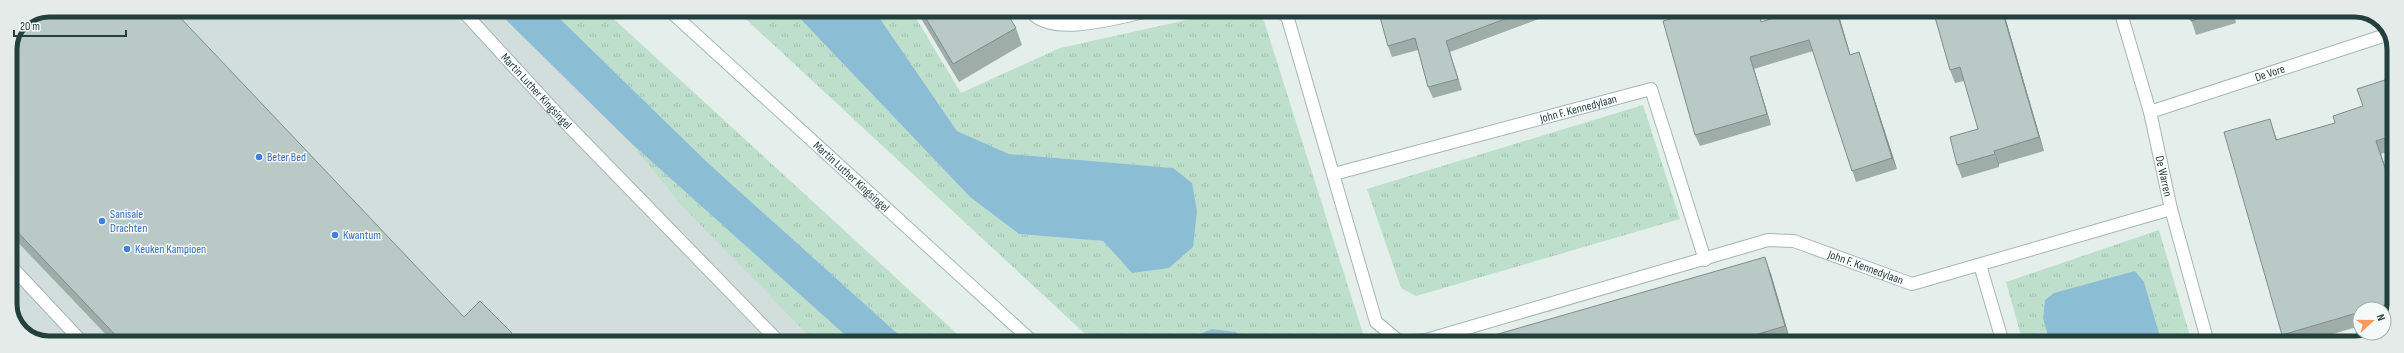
<svg xmlns="http://www.w3.org/2000/svg" width="2404" height="353" viewBox="0 0 2404 353" font-family="'Sofia Sans Condensed',sans-serif">
	<defs>
		<pattern id="grass-tufts" width="24" height="20" patternUnits="userSpaceOnUse"><rect width="24" height="20" fill="#bddfcc"/><path d="M3 7l-1-3M5 7V3M7 7l1-3M15 17l-1-3M17 17v-4M19 17l1-3" fill="none" stroke="#a2c0b0"/></pattern>
	</defs>
	<rect width="100%" height="100%" fill="#e4eeeb"/>
	<!-- built -->
	<path fill="#d2dedb" d="M49,10h475l352,333h-832l-22,-11 -12,-23v-260l11,-27z"/>
	<!-- grass -->
	<path fill="url(#grass-tufts)" d="M551,10h53l363,333h-59l-200,-180z
		M736,10h56l178,187 49,37 84,7 29,32 40,-105 -163,-14 -52,-23 -83,-121h37l50,83 99,-45 172,-38h21l11,11 102,322h-120l-10,-11 -24,-3 -35,14h-82z
		M1643,105l37,114 -264,77 -15,-8 -34,-99z
		M630,142l224,201h-38l-133,-136z
		M2159,230l33,113h-30l-18,-61 -99,18 -2,18 7,25h-27l-17,-61z"/>
	<!-- water -->
	<path fill="#8bbdd4" d="M496,10h55l157,153 200,180h-54l-224,-201z
		M792,10h82l83,121 52,23 164,14 19,15 5,28 -4,36 -24,21 -37,5 -29,-32 -84,-7 -49,-37z
		M2135,271l9,11 18,61h-112l-7,-25 2,-18 9,-7z
		M1212,329l24,3 10,11h-69z"/>
	<g fill="none" stroke-linecap="round" stroke-linejoin="round">
		<!-- lane casing -->
		<g stroke="#a6b6b3" stroke-width="14">
			<path id="lane" d="M10,265l73,78
				M1980,265l23,78"/>
		</g>
		<!-- street casing -->
		<g stroke="#a6b6b3" stroke-width="14">
			<g id="street">
				<path id="s1" d="M462,10l100,109 218,224"/>
				<path d="M1030,10c19,30 94,6 122,0"/>
				<path id="s2" d="M1281,10l7,9 88,303 24,20 26,-2 342,-100 26,1 118,43 259,-75"/>
				<path id="s3" d="M2120,10l30,102 21,97 37,134"/>
				<path id="s4" d="M2150,112l239,-78"/>
				<path id="s5" d="M1334,174l317,-85 54,171"/>
			</g>
		</g>
		<!-- secondary casing -->
		<g stroke="#a2bab5" stroke-width="14">
			<g id="secondary">
				<path id="s6" d="M669,10l365,333"/>
			</g>
		</g>
		<!-- lane -->
		<use href="#lane" stroke="#fff" stroke-width="12"/>
		<!-- street -->
		<use href="#street" stroke="#fff" stroke-width="12"/>
		<!-- secondary -->
		<use href="#secondary" stroke="#fff" stroke-width="12"/>
	</g>
	<!-- wall -->
	<path fill="#9fada9" d="M916,10h89l11,18 6,17 -63,37z
		M1405,10h158l-113,42 12,38 -29,8 -5,-11 -10,-37 -26,7 -4,-11z
		M1689,10h69l4,12 89,33 8,-3 38,117 -41,13 -43,-131 -59,18 17,56 -71,21 -5,-11 -5,-121z
		M1933,10h70l41,141 -45,13v3l-37,11 -5,-13 21,-36 -14,-48 -9,2 -5,-13z
		M2188,10h75l-28,9 1,4 -40,12z
		M10,49l454,268 52,26h-402l-104,-109z
		M2394,77v72l-13,5 13,39v116l-5,9 -5,1v-10h-24v17l-58,17h-17l-3,-8 -8,-204 3,9 58,-17 28,-17z
		M1771,274l20,69h-324z"/>
	<!-- shaded-wall -->
	<path fill="#828d8a" d="M1836,10l2,2 16,55 -4,-12z
		M2002,10h1l41,141 -5,-14z
		M1859,52l4,12 34,105 -5,-11z
		M1750,57l4,12 17,56 -4,-11z
		M2270,119l4,12 6,22 -4,-13z
		M2376,141l5,13 13,41z
		M1994,151l5,13v3l-4,-13z
		M1765,257l6,17 20,69 -6,-17z
		M512,333l4,10h-14z"/>
	<!-- building -->
	<path fill="#b9c9c5" stroke="#828d8a" d="M49,10h124l291,307 16,-16 32,32 -10,10h-379l-113,-119v-175l11,-27z
		M921,10h84l11,18 -63,36z
		M1405,10h124l-83,31 12,38 -30,8 -13,-49 -27,8 -8,-29z
		M1689,10h69l3,12 41,-12h34l14,45 9,-3 33,106 -40,13 -43,-131 -59,17 17,57 -72,21 -32,-114 27,-7z
		M1933,10h69l37,127 -45,14 1,3 -38,11 -7,-28 28,-8 -18,-62 -10,3z
		M2188,10h39l-36,11z
		M2394,77v58l-18,6 18,54v107l-23,7h-11v3l-78,23 -58,-203 46,-13 6,21 59,-17 -2,-7 30,-10 -6,-17z
		M1765,257l20,69 -57,17h-261z"/>
	<!-- markers -->
	<g fill="#3f7fe0" stroke="#f5faf8" stroke-width="1.5">
		<circle cx="259" cy="157" r="4"/>
		<circle cx="102" cy="221" r="4"/>
		<circle cx="335" cy="235" r="4"/>
		<circle cx="127" cy="249" r="4"/>
	</g>
	<g text-anchor="middle" stroke-width="3" stroke-linejoin="round" paint-order="stroke">
		<!-- street labels -->
		<g font-size="12" fill="#23403d" stroke="#f5faf8">
			<text dy="4" stroke="none"><textPath href="#s4" startOffset="126">De Vore</textPath></text>
			<text dy="4" stroke="none"><textPath href="#s1" startOffset="110">Martin Luther Kingsingel</textPath></text>
			<text dy="4" stroke="none"><textPath href="#s5" startOffset="253">John F. Kennedylaan</textPath></text>
			<text dy="4" stroke="none"><textPath href="#s6" startOffset="247">Martin Luther Kingsingel</textPath></text>
			<text dy="4" stroke="none"><textPath href="#s3" startOffset="172">De Warren</textPath></text>
			<text dy="4" stroke="none"><textPath href="#s2" startOffset="843">John F. Kennedylaan</textPath></text>
		</g>
		<!-- shop labels -->
		<g font-size="12" fill="#366cbe" stroke="#f5faf8" text-anchor="start">
			<text x="267" y="161">Beter Bed</text>
			<text x="110" y="218">Sanisale<tspan x="110" dy="14">Drachten</tspan></text>
			<text x="343" y="239">Kwantum</text>
			<text x="135" y="253">Keuken Kampioen</text>
		</g>
	</g>
	<!-- crop -->
	<path d="M0 0H2404V353H0ZM49 17H2355A32 32 0 0 1 2387 49V304A32 32 0 0 1 2355 336H49A32 32 0 0 1 17 304V49A32 32 0 0 1 49 17Z" fill="#e4ebe9" fill-rule="evenodd"/>
	<path fill="none" stroke="#23403d" stroke-width="5" d="M49 17H2355A32 32 0 0 1 2387 49V304A32 32 0 0 1 2355 336H49A32 32 0 0 1 17 304V49A32 32 0 0 1 49 17Z"/>
	<!-- north arrow -->
	<g transform="translate(2372 321) rotate(69)"><circle r="19" fill="#f5faf8" stroke="#a1b0ad"/>
	<path d="M0-3L7 15L0 10L-7 15Z" fill="#f59a5b"/>
	<text y="-6" font-size="11" font-weight="bold" text-anchor="middle" fill="#23403d">N</text>
	</g>
	<!-- scale -->
	<path d="M14 30v6h112v-6" fill="none" stroke="#23403d" stroke-width="2"/>
	<text x="20" y="30" font-size="12" fill="#23403d" stroke="#f5faf8" stroke-width="3" paint-order="stroke">20 m</text>
</svg>
